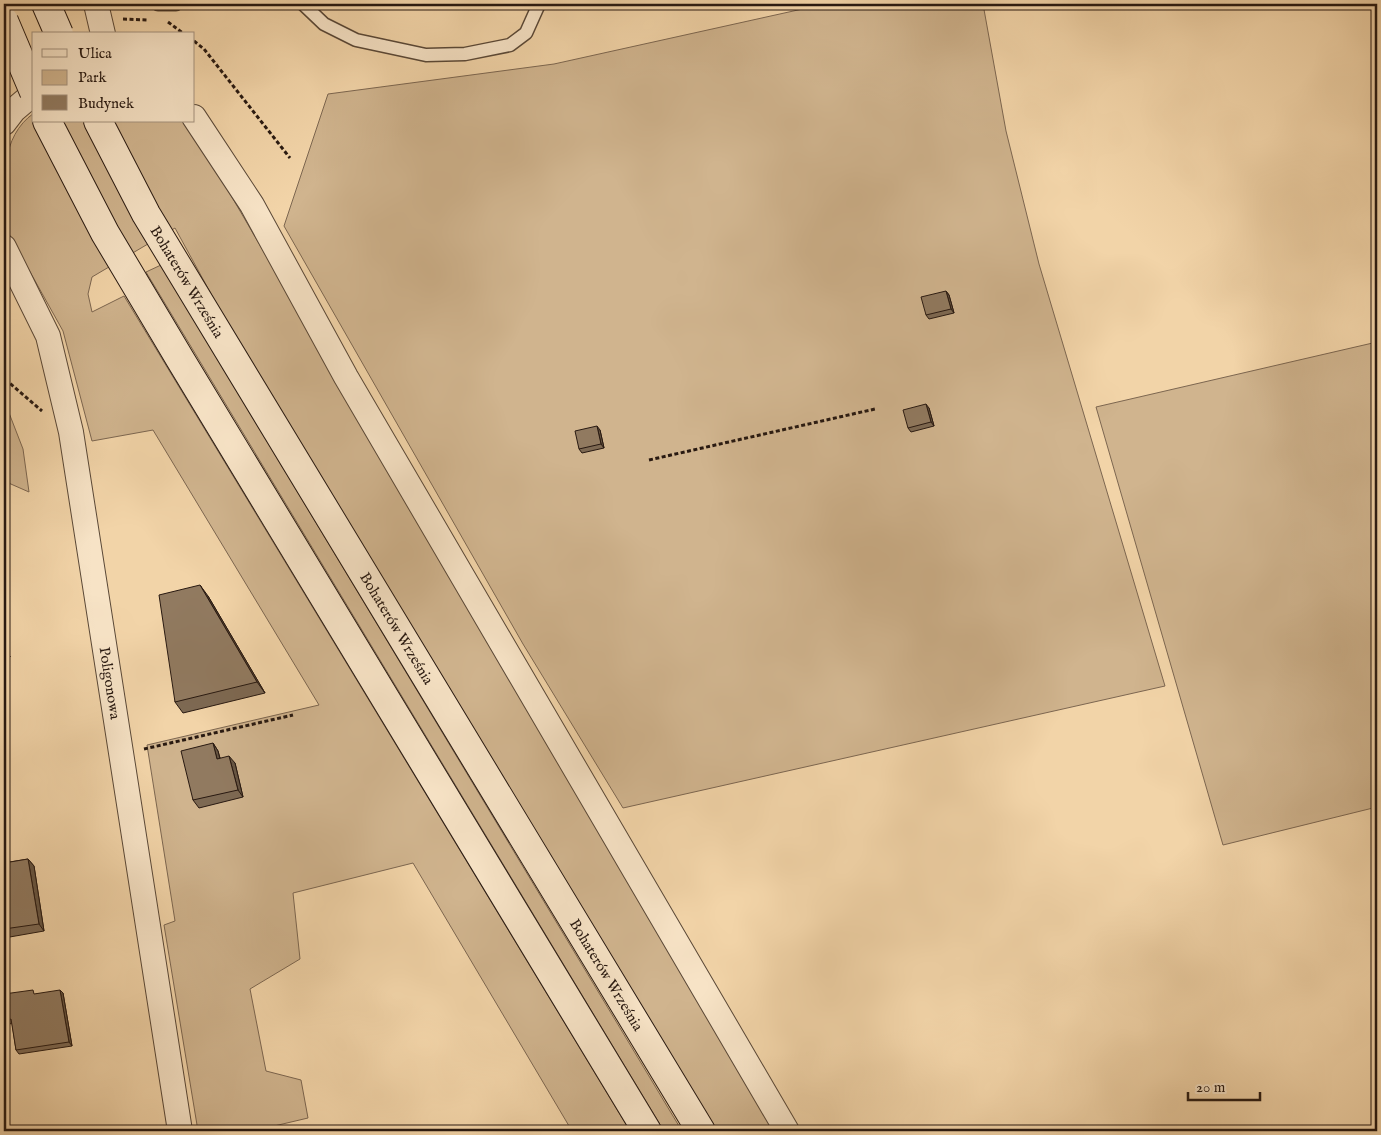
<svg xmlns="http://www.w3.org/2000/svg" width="1381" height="1135" viewBox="0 0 1381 1135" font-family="'IM FELL English',serif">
	<rect width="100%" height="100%" fill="#f2d4a8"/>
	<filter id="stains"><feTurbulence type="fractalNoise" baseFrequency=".004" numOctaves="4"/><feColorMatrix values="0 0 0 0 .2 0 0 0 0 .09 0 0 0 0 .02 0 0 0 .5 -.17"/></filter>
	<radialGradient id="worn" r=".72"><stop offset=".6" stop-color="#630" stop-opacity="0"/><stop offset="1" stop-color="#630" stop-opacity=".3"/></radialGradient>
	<!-- green -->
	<path fill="#d0b48e" stroke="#7c6650" d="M825,4h158l23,127 33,133 126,422 -542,122 -100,-164 -239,-418 44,-132 226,-30z
		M34,113v8h151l16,23 575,987h-61l-476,-786 -64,-117 -83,49 -4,17 4,18 32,-16 506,835h-58l-159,-268 -120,30 7,66 -50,30 16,82 35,9 7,38 -55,13h-55l-34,-206 11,-4 -28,-176 172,-40 -166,-275 -61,11 -29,-110 -58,-104 -1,-8c0,-38 -4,-82 30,-106z
		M161,265l521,866h-18l-518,-859z
		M1377,342v465l-154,38 -127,-438z
		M4,400l19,49 6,43 -25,-11z"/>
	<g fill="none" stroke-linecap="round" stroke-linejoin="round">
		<!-- service casing -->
		<g stroke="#5a4837" stroke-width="15">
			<path id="service" d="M158,4h18
				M303,4l21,20 32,16 70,15 39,-1 45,-9 16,-12 13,-29"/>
		</g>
		<!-- minor casing -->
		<g stroke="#5a4837" stroke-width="26">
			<g id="minor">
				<path d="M96,4l7,30"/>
				<path d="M194,117l58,88 94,172 441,754"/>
				<path d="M4,123l10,-13 20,-17"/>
				<path id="s1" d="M4,247l44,89 23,96 109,699"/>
			</g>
		</g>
		<!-- secondary casing -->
		<g stroke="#281911" stroke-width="30">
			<g id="secondary">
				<path d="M47,121l58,112 75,126 467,772"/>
				<path id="s2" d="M98,121l48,93 555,917"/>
			</g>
		</g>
		<!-- path -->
		<path stroke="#281911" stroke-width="3" stroke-dasharray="4 2.5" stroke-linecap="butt" d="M123,19l24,1
			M168,22l16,12
			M194,41l10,8 86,109
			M4,373l2,7 36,31
			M649,460l226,-51
			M144,749l149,-34"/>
		<!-- service -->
		<use href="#service" stroke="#f7e3c6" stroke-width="12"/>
		<!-- minor -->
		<use href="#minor" stroke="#f7e3c6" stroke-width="24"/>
		<!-- secondary -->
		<use href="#secondary" stroke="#f7e3c6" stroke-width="28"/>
		<!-- secondary-bridge casing -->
		<g stroke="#281911" stroke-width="30" stroke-linecap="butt">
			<path id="secondary-bridge" d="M46,4l13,30
				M4,21l30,71"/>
		</g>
		<!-- secondary-bridge -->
		<use href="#secondary-bridge" stroke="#f7e3c6" stroke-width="28"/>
	</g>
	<!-- wall -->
	<path fill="#7d6953" stroke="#281911" d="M946,291l3,4 5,18 -25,6 -3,-4z
		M929,408l5,18 -23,6 -3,-4z
		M600,430l4,18 -22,5 -3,-4z
		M208,596l57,97 -82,20 -8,-11z
		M4,640l6,17 -6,2z
		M213,743l5,8 2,7 15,5 8,34 -44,11 -6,-8z
		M28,859l6,7 10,65 -40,7v-75z
		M63,993l9,53 -53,8 -3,-4 -4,-27 -2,1 -2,-4 28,-26z"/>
	<!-- shaded-wall -->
	<path fill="#665543" stroke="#281911" d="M946,291l3,4 5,18 -3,-4z
		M926,404l3,4 5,18 -3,-4z
		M597,426l3,4 4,18 -3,-4z
		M200,585l8,11 57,97 -8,-11z
		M4,640l6,17 -6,-9z
		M213,743l5,8 4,16 -5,-8z
		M229,756l6,7 8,34 -5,-7z
		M28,859l6,7 10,65 -5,-7z
		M60,990l3,3 9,53 -3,-4z"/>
	<!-- building -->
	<path fill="#917a60" stroke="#281911" d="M946,291l5,18 -25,6 -5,-18z
		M926,404l5,18 -23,6 -5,-18z
		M597,426l4,18 -22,5 -4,-18z
		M200,585l57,97 -82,20 -16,-107z
		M213,743l4,16 12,-3 9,34 -45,10 -12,-49z
		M28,859l11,65 -35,5v-66z
		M33,990l1,4 26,-4 9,52 -53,8 -5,-31 -3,1 -4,-26z"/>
	<g text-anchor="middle" stroke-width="5" stroke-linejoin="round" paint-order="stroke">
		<!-- street labels -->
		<g font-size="15" fill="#281911" stroke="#f7e3c6">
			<text dy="5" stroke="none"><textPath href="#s2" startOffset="184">Bohaterów Września</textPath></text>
			<text dy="5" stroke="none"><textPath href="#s2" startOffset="589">Bohaterów Września</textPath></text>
			<text dy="5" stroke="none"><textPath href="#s1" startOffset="452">Poligonowa</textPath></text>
			<text dy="5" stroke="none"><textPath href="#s2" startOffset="994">Bohaterów Września</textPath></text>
		</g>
	</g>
	<!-- margin -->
	<rect width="1381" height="1135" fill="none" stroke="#f2d4a8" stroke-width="20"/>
	<rect x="5" y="5" width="1371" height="1125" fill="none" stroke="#281911" stroke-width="2.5"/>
	<rect x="10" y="10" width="1361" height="1115" fill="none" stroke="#281911"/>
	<!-- legend -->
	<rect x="32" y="32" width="162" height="90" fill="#f7e3c6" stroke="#a4927e"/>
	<rect x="42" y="49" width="25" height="8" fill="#f7e3c6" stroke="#a4927e"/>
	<text x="78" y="58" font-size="15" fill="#281911">Ulica</text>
	<rect x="42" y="70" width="25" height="15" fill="#d0b48e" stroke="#a4927e"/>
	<text x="78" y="82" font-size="15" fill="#281911">Park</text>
	<rect x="42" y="95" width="25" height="15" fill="#917a60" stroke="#a4927e"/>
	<text x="78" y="108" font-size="15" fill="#281911">Budynek</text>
	<!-- scale -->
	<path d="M1188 1092v8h72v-8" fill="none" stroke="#281911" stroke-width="2.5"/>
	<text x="1196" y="1092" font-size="15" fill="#281911" stroke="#f7e3c6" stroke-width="4" paint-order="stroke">20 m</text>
	<rect width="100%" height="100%" filter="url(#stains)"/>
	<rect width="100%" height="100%" fill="url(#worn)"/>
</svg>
